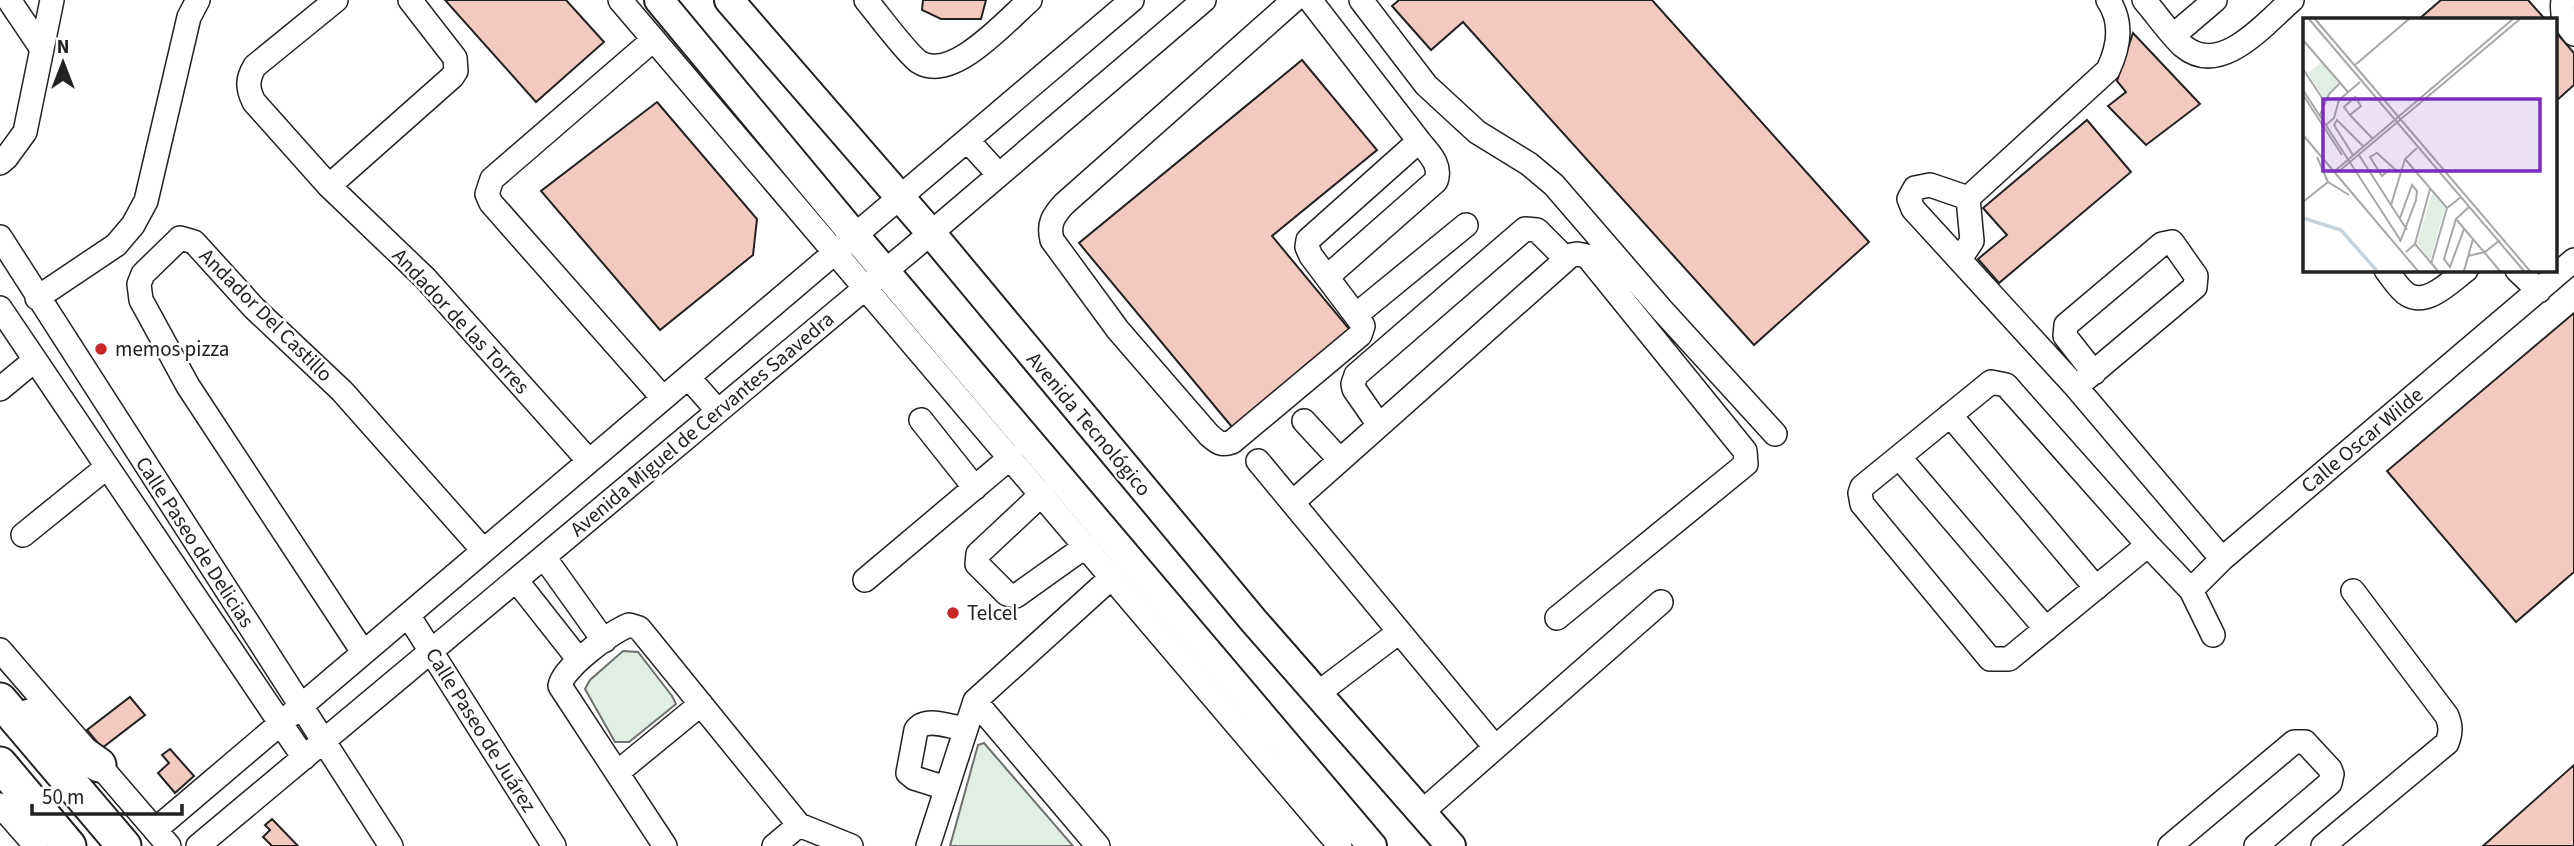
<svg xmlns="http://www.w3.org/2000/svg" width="2574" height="846" viewBox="0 0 2574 846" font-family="'Source Sans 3',sans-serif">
	<rect width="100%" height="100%" fill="#fff"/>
	<!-- green -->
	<path fill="#e0efe3" stroke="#6f6f6f" stroke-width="2" d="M623,651l15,1 34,44 4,8 -47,38h-14l-30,-53 5,-9z
		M984,743l89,103h-123l28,-101z"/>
	<!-- building -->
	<path fill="#f3c9c0" stroke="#222" stroke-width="2" d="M445,0h121l38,42 -68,60z
		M923,0h63l-5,19h-40l-19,-9z
		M1399,0h253l217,242 -115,103 -291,-323 -32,28 -39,-44z
		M2441,0h87l17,19h-126z
		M2555,31l19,22v32l-19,17z
		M2133,33l67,71 -54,41 -38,-39 18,-14 -9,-11z
		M1302,60l75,90 -105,86 78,94 -118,97 -153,-184z
		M657,102l100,117 -4,36 -93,75 -119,-139z
		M2087,120l44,52 -132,111 -21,-24 29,-24 -24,-27z
		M2574,313v259l-58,50 -129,-151z
		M130,697l15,18 -43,33 -15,-18z
		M170,749l24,27 -19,17 -17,-20 11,-10 -7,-8z
		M2574,765v81h-91z
		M272,819l26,27h-26l-9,-9 7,-7 -5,-5z"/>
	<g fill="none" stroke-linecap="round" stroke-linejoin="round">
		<!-- minor casing -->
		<g stroke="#222" stroke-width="26">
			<path id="minor" d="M9,0l33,49
				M336,0l-81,66c-8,13 -8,22 -1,36l75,84 96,92 164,183
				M620,0l720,846
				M866,0c11,13 41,54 53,62 33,21 87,-41 111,-62
				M1294,0l-230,204c-11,12 -16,20 -12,36l66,90 91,105c8,7 12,11 23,7l128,-107 3,-9 -3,-5 -49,-65 -4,-9 1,-7 111,-99 -109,-141
				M1361,0l65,85 51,47 52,32 25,21 107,124 114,125
				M2144,0c13,15 25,33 39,46 38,32 82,-23 109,-46
				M2563,0c-2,15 1,22 11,34
				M2174,35l41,-35
				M653,40l-161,139 -5,15 4,9 172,195
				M968,141l31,34
				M0,163l6,-5 19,-26 27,-132
				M329,186l123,-109 4,-6 -1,-13 -45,-58
				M1968,198l-38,-13 -15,3 -6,11 4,10 163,178 146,172
				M1968,198l140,-128c11,-23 15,-48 0,-70
				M0,237l391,609
				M1960,259l12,-18 -4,-43
				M2386,270c6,7 13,20 22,25 20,11 43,-14 58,-25
				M2517,270l22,21
				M1327,277l109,-96c6,-17 -8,-28 -17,-40
				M37,298l79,-53 17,-20 13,-24 43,-184 9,-17
				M0,308l304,450
				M1356,315l110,-90
				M688,377l30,34
				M2076,387l119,-100 1,-11 -24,-34 -10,2 -96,81 -1,11 29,37
				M0,389l35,-29
				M1950,415l146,173
				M921,420l54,68
				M1304,421l36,39
				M1379,425l-25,-36 -1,-5 3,-9 169,-146 12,1 29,29
				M1899,457l147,172
				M1258,461l237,286
				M1042,494l-64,60 -1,10 30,30 9,2 70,-50
				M1293,502l278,-247 6,-1 10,2 158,195 1,13 -189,154
				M23,535l84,-68
				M2148,545l-139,114h-19l-128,-155 -2,-11 2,-6 129,-105 15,3 142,160 43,45
				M544,557l60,84
				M516,580l63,80
				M865,580l146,-123
				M408,615l146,231
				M2213,635l-22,-45 31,-31 352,-299
				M0,650l169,196
				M363,652l-175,-266 -47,-86 -2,-16 4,-10 37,-36 14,4 60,66 88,83 141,159
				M1317,694l82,-62
				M975,701l123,145
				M618,772l83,-68
				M946,788l-32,-10 -6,-5 8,-43c10,-14 34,-3 49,-1
				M0,805l36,41
				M1422,812l239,-210
				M155,830l977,-830
				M198,846l733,-613 273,-233
				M665,846l-105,-160c2,-18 52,-54 69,-61l10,3 160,197 52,21
				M774,846l25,-21
				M928,846l47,-145 137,-124
				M2170,846l124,-104h11l25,27 2,5 -2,9 -74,63
				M2323,846l124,-103c4,-11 4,-17 0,-27l-94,-125"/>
		</g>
		<!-- major casing -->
		<g stroke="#222" stroke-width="32">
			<path id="major" d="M659,0l196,236 517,610
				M729,0l202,233 322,387 198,226"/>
		</g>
		<!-- highway casing -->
		<g stroke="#222" stroke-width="37">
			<path id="highway" d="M0,700l124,146
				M30,716l69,49
				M0,764l69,82"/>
		</g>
		<!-- minor -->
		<use href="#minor" stroke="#fff" stroke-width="23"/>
		<!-- major -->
		<use href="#major" stroke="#fff" stroke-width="28"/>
		<!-- highway -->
		<use href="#highway" stroke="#fff" stroke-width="33"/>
	</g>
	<!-- markers -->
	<g fill="#c62828" stroke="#fff" stroke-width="2.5">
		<circle cx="101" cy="349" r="7"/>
		<circle cx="953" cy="613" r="7"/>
	</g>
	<g text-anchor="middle" stroke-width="5" stroke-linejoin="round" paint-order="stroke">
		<!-- street labels -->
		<g font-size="21" fill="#222" stroke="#fff">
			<text transform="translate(266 315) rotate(45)" y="7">Andador Del Castillo</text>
			<text transform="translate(461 321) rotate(47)" y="7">Andador de las Torres</text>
			<text transform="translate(702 424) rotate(-40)" y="7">Avenida Miguel de Cervantes Saavedra</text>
			<text transform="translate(1089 424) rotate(50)" y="7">Avenida Tecnológico</text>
			<text transform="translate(2362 440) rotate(-40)" y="7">Calle Oscar Wilde</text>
			<text transform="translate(195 542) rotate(57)" y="7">Calle Paseo de Delicias</text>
			<text transform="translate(481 730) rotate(58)" y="7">Calle Paseo de Juárez</text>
		</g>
		<!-- poi labels -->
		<g font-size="21" fill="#222" stroke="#fff" text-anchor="start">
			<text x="115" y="356">memos pizza</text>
			<text x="967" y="620">Telcel</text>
		</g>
	</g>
	<!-- overview -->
	<g transform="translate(2303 18)">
		<rect width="254" height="254" fill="#fff"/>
		<path d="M18,44l17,20 -13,18 -17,-27zM129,175l13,15 -15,52 -13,-17z" fill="#e0efe3"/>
		<path fill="none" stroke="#c7d3dd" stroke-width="3.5" d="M0,200l38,12 36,41"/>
		<path fill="none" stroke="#a7a7a7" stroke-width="2" d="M6,1l215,252M12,1l215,252M0,22l45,52M52,47l54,-46M0,51l23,35M0,72l98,151M0,77l39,60M17,97l9,-21 11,-11M47,97l11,-9 -6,-9 -11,10 6,8 22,23M23,107l8,-7 5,-18 21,-18M0,117l115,136M50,137l-19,-30 3,-5 26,26M56,137l48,75M14,139l11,25M102,141l42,49M87,151l-8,7 -12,-19 7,-4 21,19M33,152l177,-151M35,154l182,-153M25,164l21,13M0,184l25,-20M88,187l14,-46 12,-11M97,200l12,-33 5,6 -1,9 -16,42M153,201l44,52M161,211l-14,38 -6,-8 12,-40 13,-12M112,226l23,27M103,234l9,-8 15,-55M165,238l17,-4 15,-12M128,246l16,-56 14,-11M161,253l9,-32"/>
		<path fill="#7b2cbf" fill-opacity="0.15" stroke="#7b2cbf" stroke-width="3.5" d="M20,81h217v72h-217z"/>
		<rect width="254" height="254" fill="none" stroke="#222" stroke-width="3.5"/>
	</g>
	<!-- north arrow -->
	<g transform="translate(63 63)" stroke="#ffffff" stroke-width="5" paint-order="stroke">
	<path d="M0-5L12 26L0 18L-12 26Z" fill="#222222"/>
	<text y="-10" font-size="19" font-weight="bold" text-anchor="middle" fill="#222222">N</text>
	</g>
	<!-- scale -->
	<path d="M32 804v10h150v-10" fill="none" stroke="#222222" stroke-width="3.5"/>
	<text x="42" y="804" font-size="21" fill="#222222" stroke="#ffffff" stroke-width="5" paint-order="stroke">50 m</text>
</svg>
